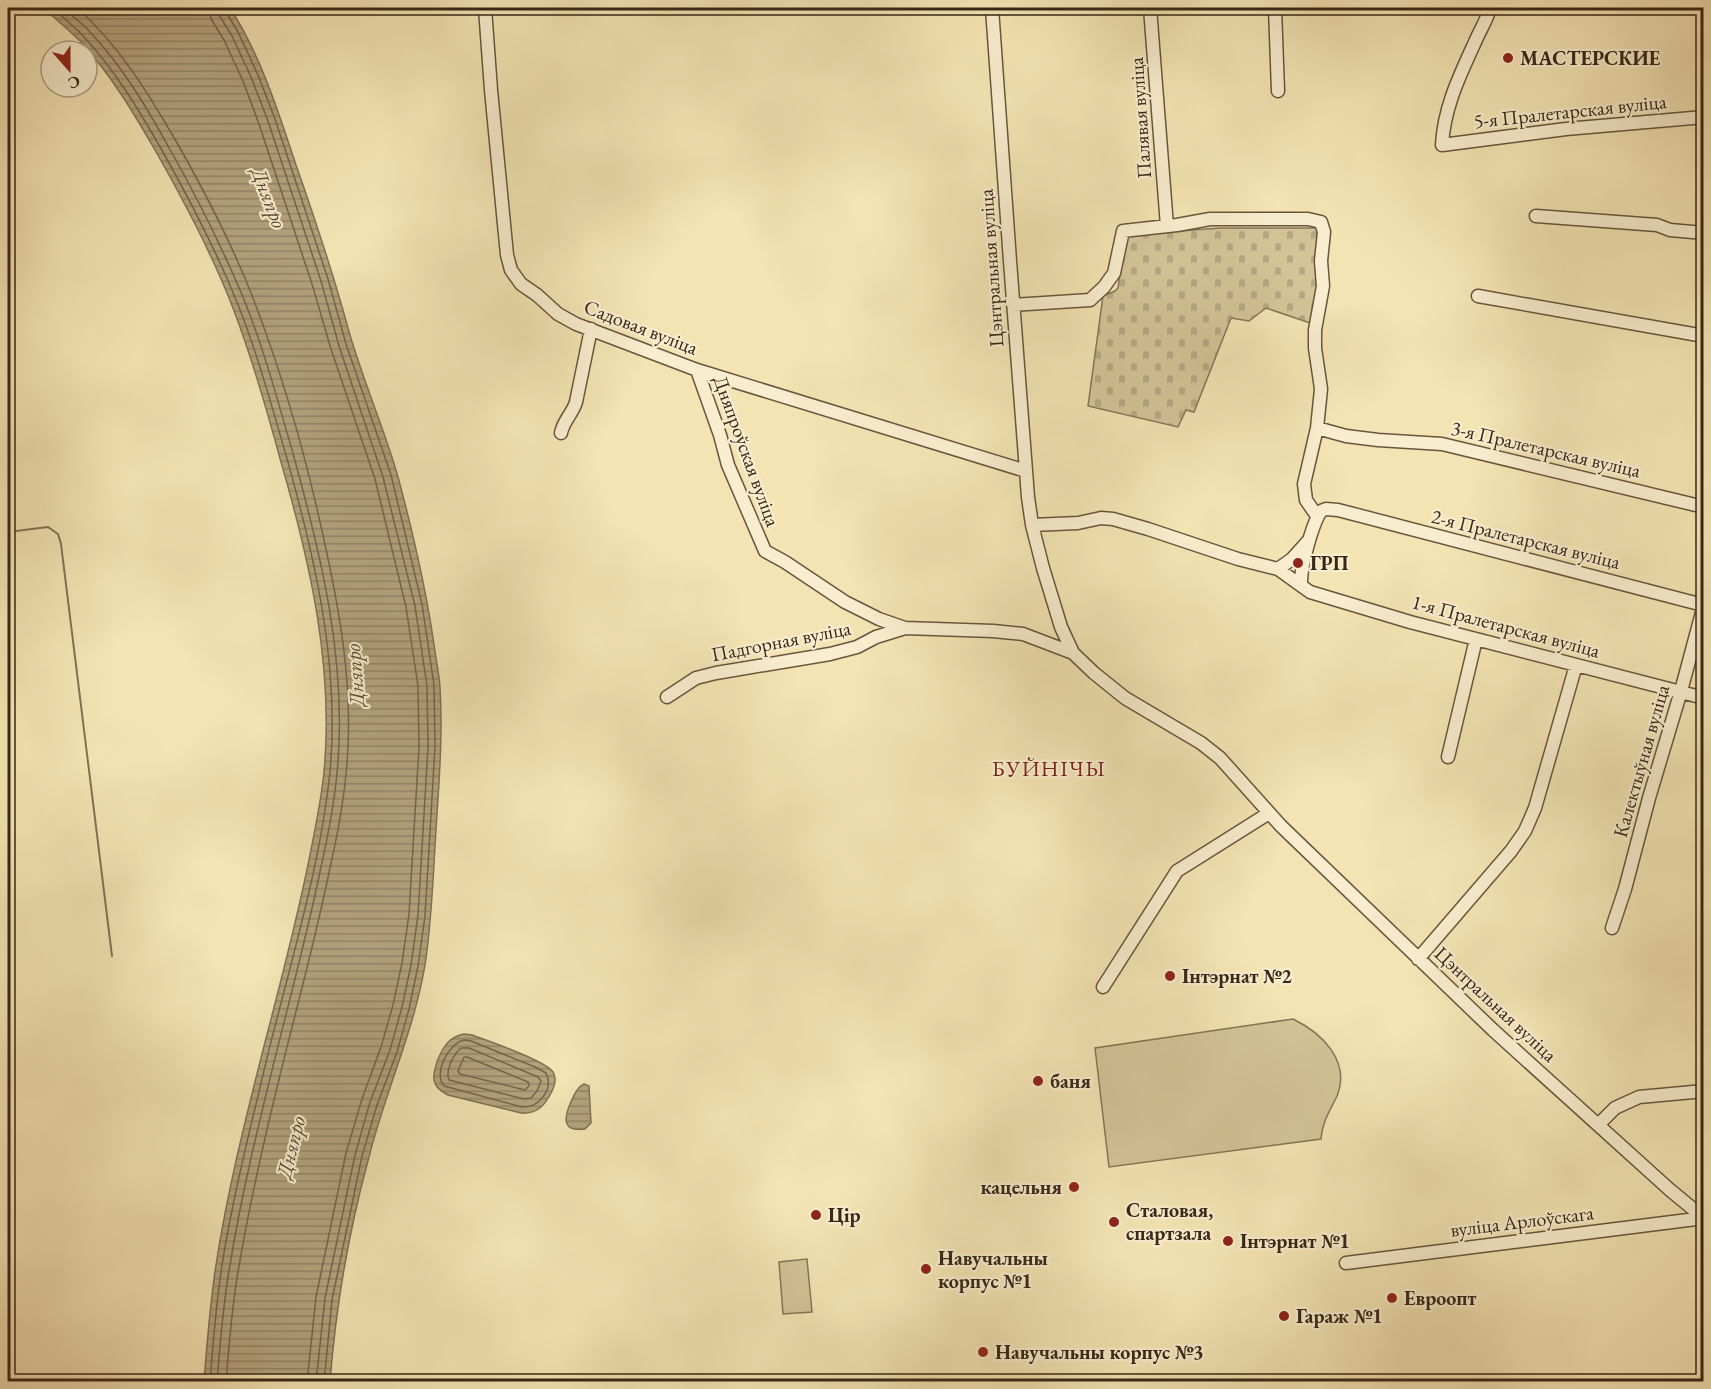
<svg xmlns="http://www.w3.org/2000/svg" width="1711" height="1389" viewBox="0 0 1711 1389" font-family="'EB Garamond',serif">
	<defs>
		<pattern id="cemetery-stones" width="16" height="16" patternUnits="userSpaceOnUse" patternTransform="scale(1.5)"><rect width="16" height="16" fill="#d4c498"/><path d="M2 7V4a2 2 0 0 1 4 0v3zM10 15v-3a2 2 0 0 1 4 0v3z" fill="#b7a882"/></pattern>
		<pattern id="water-rules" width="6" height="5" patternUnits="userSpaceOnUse" patternTransform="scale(1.5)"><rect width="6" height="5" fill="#b4a37e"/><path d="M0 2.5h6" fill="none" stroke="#938566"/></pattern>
	</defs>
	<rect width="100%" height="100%" fill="#f4e4b3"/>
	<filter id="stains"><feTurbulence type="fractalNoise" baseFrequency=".00333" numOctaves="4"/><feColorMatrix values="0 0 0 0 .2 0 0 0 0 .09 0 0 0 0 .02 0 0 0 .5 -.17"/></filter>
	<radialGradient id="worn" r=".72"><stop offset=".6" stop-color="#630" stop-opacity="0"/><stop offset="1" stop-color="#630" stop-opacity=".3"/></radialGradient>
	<!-- cemetery -->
	<path fill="url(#cemetery-stones)" stroke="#867558" stroke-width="1.5" d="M1220,228h98l1,64 -6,32 -47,-16 -17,13 -18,-3 -37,94 -8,-2 -8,17 -90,-21 15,-110 12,-5 3,-3 7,-53z"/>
	<!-- pitch -->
	<path fill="#d4c498" stroke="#867558" stroke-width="1.5" d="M1293,1019c29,14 58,42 44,77 -7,15 -15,26 -16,43l-212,28 -14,-119z
		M807,1259l5,53 -29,2 -4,-52z"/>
	<!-- water -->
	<path fill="url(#water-rules)" stroke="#827155" stroke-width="1.5" d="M43,8h187c31,48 48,103 66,157 19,54 37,108 52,163 14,51 36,99 50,149 15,56 28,111 36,168 2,14 5,28 6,42 3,48 -1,95 -4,143 -3,45 -4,90 -11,135 -11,66 -40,127 -56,192 -20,73 -33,149 -39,224h-126c3,-38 6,-77 12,-116 11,-72 29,-144 47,-215 16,-61 32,-122 45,-185 6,-31 13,-62 16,-93 10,-105 -14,-210 -43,-310 -14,-52 -29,-104 -48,-154 -21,-55 -49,-107 -78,-158 -22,-38 -44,-75 -74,-108 -12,-12 -25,-23 -38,-34z
		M464,1034l8,1c16,6 73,25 81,37 5,8 0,19 -5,26 -6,11 -15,16 -27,15l-73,-18c-18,-9 -16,-19 -10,-36 6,-13 11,-22 26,-25z
		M584,1084l5,2 2,37 -6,6c-21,3 -22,-8 -15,-25 4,-8 6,-16 14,-20z"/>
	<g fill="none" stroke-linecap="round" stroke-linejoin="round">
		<!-- shore -->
		<path stroke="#76644a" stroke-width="1.5" d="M52,8c11,9 22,18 32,29 30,32 53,70 75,108 29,51 56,103 78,157 20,50 34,102 49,153 29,103 54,210 44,317 -10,96 -40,192 -63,286 -16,68 -34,137 -45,207 -6,39 -9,78 -12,117
			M63,8c9,8 19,15 27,24 32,34 56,74 78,114 28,49 53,99 75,151 20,49 34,101 49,153 29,104 56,214 45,323 -3,32 -9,63 -16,94 -13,64 -30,127 -46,191 -17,69 -34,138 -45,207 -7,39 -10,78 -13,117
			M77,8c42,37 71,85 99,133 29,51 56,103 77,157 28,73 50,148 67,224 19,83 35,167 26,252 -3,32 -9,63 -16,94 -13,64 -30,127 -46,191 -17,68 -33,137 -45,207 -7,38 -10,77 -13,116
			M209,8l2,11 13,21 19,41 16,43 53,160 19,65 44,130 31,128 12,79 1,61 -10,167 -7,49 -9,42 -12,42 -19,52 -16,54 -30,144 -9,85
			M218,8l1,7 13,21 19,41 17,44 53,160 18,65 44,131 32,129 12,80 1,61 -10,168 -7,50 -9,42 -12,43 -20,52 -15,53 -30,143 -9,84
			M225,8l1,4 12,20 20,43 17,44 53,160 18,65 45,131 31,129 12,81 1,62 -10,169 -7,50 -9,43 -12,43 -20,53 -15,51 -30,144 -8,82
			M464,1040l7,1 64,26 11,6c8,16 -7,35 -24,34l-78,-21c-11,-13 4,-42 20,-46z
			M461,1048h8l69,29 3,4 -4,10 -6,7 -7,1 -75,-19c-4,-9 4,-25 12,-32z
			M464,1057h3l61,25 1,4 -4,4 -65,-16 -2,-3z"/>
		<!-- stream -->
		<path stroke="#827155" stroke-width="2" d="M8,532l40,-5 10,7 3,10 51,412"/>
		<!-- minor casing -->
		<g stroke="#67563e" stroke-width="15">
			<path id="minor" d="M485,8l6,82 16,165 4,15 10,14 16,11 21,19 18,10 121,46 329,101
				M992,8l18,253 18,236 4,28 11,43 18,59 12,26 21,20 31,25 76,45 19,15 61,68 212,204 177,160 34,28
				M1150,8l17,218
				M1275,8l3,83
				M1490,8c-3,12 -10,22 -15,34 -15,33 -31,65 -33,103l124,-16 138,-12
				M1536,216l121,9 13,5 34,3
				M1478,296l226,40
				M1013,305l77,-5 14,-13 10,-14 9,-42 54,-6 33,-6h98l13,3 3,10 -3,29 2,25 -8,44v18l6,41 -4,39 29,8 32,4 64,4 262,63
				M697,370l23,65 8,30 37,86 20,11 60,40 34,17 26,9
				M1317,428l-13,56 2,16 11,16
				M561,433c2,-12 12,-20 15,-31l15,-73
				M1032,525l46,-2 23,-5 12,1 35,10 90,30 40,10 32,23 100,30 294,76
				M1278,569l14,-10 17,-19
				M1301,585c-1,-16 11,-61 20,-74l5,-2 12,1 365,95
				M667,697l29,-19 20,-5 114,-19 27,-7 19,-10 29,-9 88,3 30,3 50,19
				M1448,757l28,-118
				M1612,928l13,-39 24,-91 32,-107 23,-86
				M1418,959l93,-108 14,-20 10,-23 41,-143
				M1103,987l74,-116 92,-58
				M1598,1125l17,-17 24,-11 65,-6
				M1346,1263l358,-45"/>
		</g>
		<!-- minor -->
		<use href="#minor" stroke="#f8edce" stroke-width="12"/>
	</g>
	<!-- markers -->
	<g fill="#8f2418" stroke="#f8edce" stroke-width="2">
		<circle cx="1508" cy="58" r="6"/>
		<circle cx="1298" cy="563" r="6"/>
		<circle cx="1170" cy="976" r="6"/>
		<circle cx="1038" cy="1081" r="6"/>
		<circle cx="1074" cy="1187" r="6"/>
		<circle cx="816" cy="1215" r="6"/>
		<circle cx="1114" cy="1222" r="6"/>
		<circle cx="1228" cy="1241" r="6"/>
		<circle cx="926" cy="1269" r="6"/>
		<circle cx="1392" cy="1298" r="6"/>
		<circle cx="1284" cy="1316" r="6"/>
		<circle cx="983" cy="1352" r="6"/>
	</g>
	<g text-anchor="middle" stroke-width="4.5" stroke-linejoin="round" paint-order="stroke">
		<!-- poi labels -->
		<g font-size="20" font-weight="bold" fill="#382617" stroke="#f8edce" text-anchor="start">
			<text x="1520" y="65">МАСТЕРСКИЕ</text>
			<text x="1310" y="570">ГРП</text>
			<text x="1182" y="983">Інтэрнат №2</text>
			<text x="1050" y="1088">баня</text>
			<text x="1062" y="1194" text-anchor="end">кацельня</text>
			<text x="1126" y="1217">Сталовая,<tspan x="1126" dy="23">спартзала</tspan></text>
			<text x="828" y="1222">Цір</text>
			<text x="1240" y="1248">Інтэрнат №1</text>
			<text x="938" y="1265">Навучальны<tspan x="938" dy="23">корпус №1</tspan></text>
			<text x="1404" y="1305">Евроопт</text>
			<text x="1296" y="1323">Гараж №1</text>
			<text x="995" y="1359">Навучальны корпус №3</text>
		</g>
		<!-- street labels -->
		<g font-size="20" fill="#382617" stroke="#f8edce">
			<text transform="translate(1570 111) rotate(-6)" y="7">5-я Пралетарская вуліца</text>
			<text transform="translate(1140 118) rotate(-94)" y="7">Палявая вуліца</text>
			<text transform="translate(991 268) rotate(-94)" y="7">Цэнтральная вуліца</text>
			<text transform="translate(641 327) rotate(21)" y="7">Садовая вуліца</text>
			<text transform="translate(1546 449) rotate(13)" y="7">3-я Пралетарская вуліца</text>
			<text transform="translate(747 451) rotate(70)" y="7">Дняпроўская вуліца</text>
			<text transform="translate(1526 539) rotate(14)" y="7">2-я Пралетарская вуліца</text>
			<text transform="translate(1506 626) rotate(15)" y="7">1-я Пралетарская вуліца</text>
			<text transform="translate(781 641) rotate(-11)" y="7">Падгорная вуліца</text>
			<text transform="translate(1641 761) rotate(-74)" y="7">Калектыўная вуліца</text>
			<text transform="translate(1496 1004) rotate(43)" y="7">Цэнтральная вуліца</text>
			<text transform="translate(1522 1221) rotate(-7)" y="7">вуліца Арлоўскага</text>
		</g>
		<!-- water labels -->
		<g font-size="21" font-style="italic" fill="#5d4c36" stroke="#f8edce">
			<text transform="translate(269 198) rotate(69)" y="7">Дняпро</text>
			<text transform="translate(355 675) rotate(-94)" y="7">Дняпро</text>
			<text transform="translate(291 1147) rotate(-76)" y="7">Дняпро</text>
		</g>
		<!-- quarter labels -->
		<g font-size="22" letter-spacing="1.5" fill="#7a1f14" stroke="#f8edce">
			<text x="1049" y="776">БУЙНІЧЫ</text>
		</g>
	</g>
	<!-- margin -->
	<rect width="1711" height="1389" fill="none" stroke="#f4e4b3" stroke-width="30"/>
	<rect x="9" y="9" width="1693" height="1371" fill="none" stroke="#382617" stroke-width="3"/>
	<rect x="15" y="15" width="1681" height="1359" fill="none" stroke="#382617" stroke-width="1.5"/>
	<!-- north arrow -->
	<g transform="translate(69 69) rotate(159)"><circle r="28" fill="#f8edce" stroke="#ab9d85" stroke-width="1.5"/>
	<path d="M0-4.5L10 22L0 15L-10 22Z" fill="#8f2418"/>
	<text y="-9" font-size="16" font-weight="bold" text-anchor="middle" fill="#382617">С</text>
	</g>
	<rect width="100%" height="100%" filter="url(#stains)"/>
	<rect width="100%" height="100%" fill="url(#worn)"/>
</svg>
